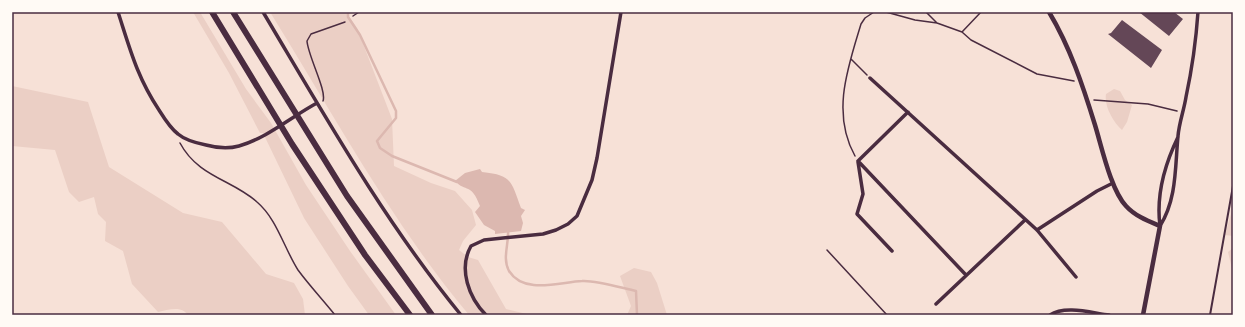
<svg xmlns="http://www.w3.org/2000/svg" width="1245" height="327" viewBox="0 0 1245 327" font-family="'Space Grotesk',sans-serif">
	<rect width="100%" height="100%" fill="#f7e1d7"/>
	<!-- green -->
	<path fill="#ebcfc5" d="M193,12h7l46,77 25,34 35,62 44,66 46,64h-27l-21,-29 -44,-68 -41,-85h-3l-31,-60z
		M270,12h76l11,16 35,91 2,47 37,17 24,8 17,19 4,15 -13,16 -4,9 9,7 10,3 28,49 25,6h-62c-78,-93 -135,-200 -199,-303z
		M12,86l76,16 21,65 74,46 39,9 44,52 28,9 9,16 2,16h-117c-7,-10 -20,-5 -30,-3l-26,-28 -9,-33 -18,-10 1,-19 -8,-8 -4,-17 -15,5 -10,-10 -14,-42 -43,-4z
		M1114,89l6,2 5,9 7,5 -5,17 -5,8c-9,-8 -18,-24 -16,-36z
		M1233,207v29l-8,-1z
		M1233,248v25l-5,-21z
		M634,268l17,4 6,11 10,32h-40l4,-9 -11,-30z"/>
	<!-- water -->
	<path fill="#dcb8b0" d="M480,169l2,3c30,3 29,9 39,36l4,2 -4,6 2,7 -2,8 -26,3v-3l-11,-6 -9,-13 5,-6c-9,-24 -14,-13 -25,-25l10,-8z"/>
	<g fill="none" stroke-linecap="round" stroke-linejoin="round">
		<!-- stream -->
		<path stroke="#dcb8b0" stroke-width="2.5" d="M348,12v5l12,18 36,76v7l-19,23 3,7 12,8 65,26
			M508,231c1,13 -6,27 1,40 15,24 51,11 73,10 14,-1 40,7 54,10l1,24"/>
	</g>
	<!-- building -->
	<path fill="#644757" d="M1139,12h35l9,7 -14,17z
		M1122,20l40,30 -11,18 -43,-34 3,-1z"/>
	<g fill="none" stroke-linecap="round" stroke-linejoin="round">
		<!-- path -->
		<path stroke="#4a2c40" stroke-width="1.5" d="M886,12l29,8 22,3
			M926,12l11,11 25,9 9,8 66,34 37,7
			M353,16l6,-4
			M962,32l19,-20
			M851,59l16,16
			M1094,100l54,4 29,7
			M323,101c4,-10 -15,-45 -16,-60l4,-7 34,-12
			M180,143c18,34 53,37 77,59 20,17 27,46 41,68 11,15 25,30 37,45
			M855,156c-24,-43 -7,-89 6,-132l4,-6 9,-6
			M827,250l60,65"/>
		<!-- service -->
		<path stroke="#4a2c40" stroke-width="2" d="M1210,315l23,-129"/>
		<!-- minor -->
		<path stroke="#4a2c40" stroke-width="3.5" d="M118,12c12,37 19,65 41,98 5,8 11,18 19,24 7,6 18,9 28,11 11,3 22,4 33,1 28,-8 52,-29 78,-43
			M263,12c62,104 121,209 198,303
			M870,78l167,152 39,47
			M858,161l108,114
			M858,161l50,-49
			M858,162l5,32 -6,20 35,37
			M1160,226c17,-27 15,-59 18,-90 1,-13 6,-26 8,-39 6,-28 10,-56 12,-85
			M1160,226c-4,-30 5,-62 18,-89
			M1037,230l60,-39 14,-7
			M936,304l89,-84
			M486,315c-17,-17 -28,-46 -15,-69l13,-6 59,-6 13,-4 12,-6 9,-8 15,-36 5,-22 24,-146
			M1050,315c15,-10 42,-2 59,0"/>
		<!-- tertiary -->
		<path stroke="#4a2c40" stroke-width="4.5" d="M1049,12c21,35 34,74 46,113 7,23 16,65 31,81 9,10 22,15 34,20l-17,89"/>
		<!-- motorway -->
		<path stroke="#4a2c40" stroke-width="6" d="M212,12l80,132 73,111 45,60
			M233,12l114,184 85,119"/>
	</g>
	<!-- border -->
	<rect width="1245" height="327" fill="none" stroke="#fffaf5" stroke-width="26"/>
	<rect x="13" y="13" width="1219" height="301" fill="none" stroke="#4a2c40" stroke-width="1.5"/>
</svg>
